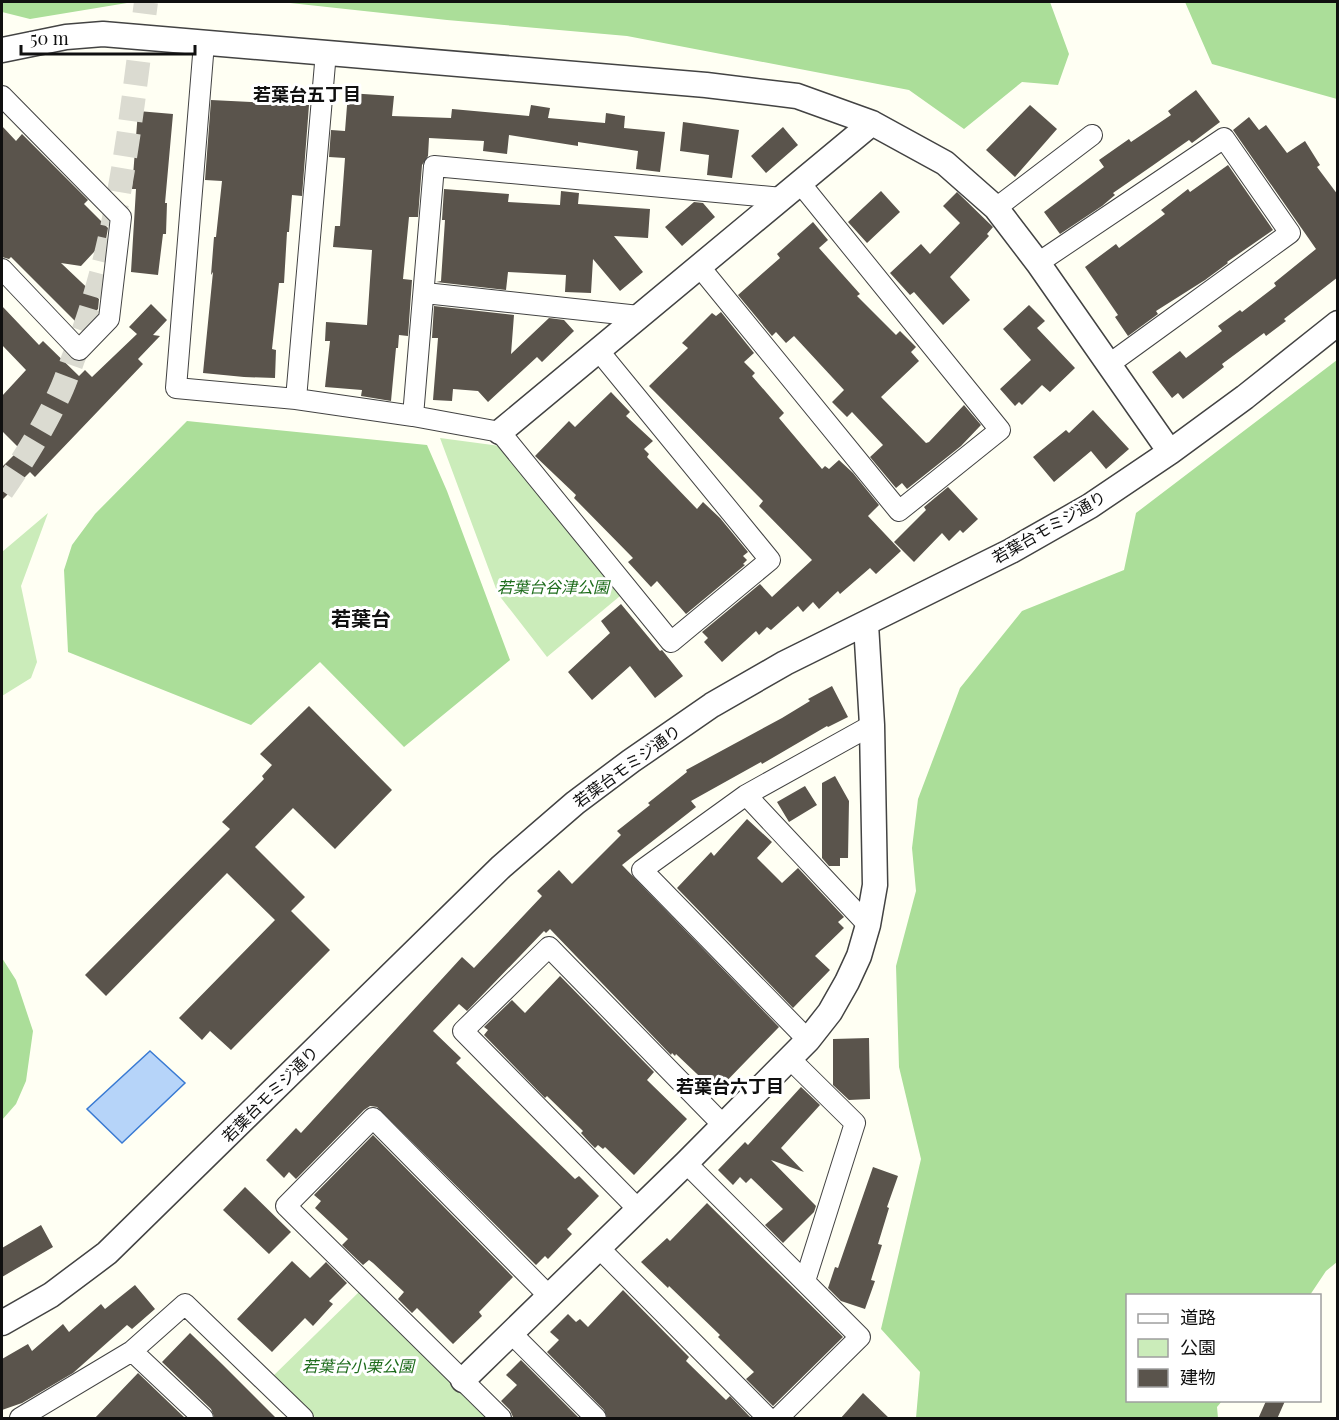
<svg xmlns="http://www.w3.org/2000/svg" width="1339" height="1420" viewBox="0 0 1339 1420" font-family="'Playfair Display','Noto Sans JP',serif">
	<rect width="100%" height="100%" fill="#fffff3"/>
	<!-- green -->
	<path fill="#cbecba" d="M440,438l60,8 120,150 -73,61 -49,-63z
		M48,513l-27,73 16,76 -6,16 -29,18v-144z
		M359,1292l127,126h-170l-44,-41z"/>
	<!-- forest -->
	<path fill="#abde99" d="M2,2h131l-103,17 -28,-7z
		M281,2h769l19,52 -11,31 -36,-3 -58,47 -55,-39 -282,-54 -180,-16z
		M1185,2h152v97l-125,-35z
		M1337,360v902l-11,9 -16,24 -182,1v104l94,1 -5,6 1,11h-302l4,-46 -39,-43 40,-170 -22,-92 -3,-101 20,-75 -4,-43 6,-49 42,-111 62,-77 102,-41 12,-57z
		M187,421l240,24 20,46 63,169 -106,87 -84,-85 -69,63 -183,-73 -4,-82 8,-25 23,-31z
		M2,958l14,22 17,51 -7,50 -10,23 -14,16z"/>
	<!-- water -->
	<path fill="#b6d4f9" stroke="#397ad3" stroke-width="1.5" d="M150,1051l35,32 -63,60 -35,-34z"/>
	<!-- building -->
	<path fill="#5a544c" d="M1196,90l24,32 -28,21 -3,-3 -37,26 -39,27 2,2 -13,11 -42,28 -16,-22 60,-45 -5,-7 30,-21 2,3 40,-27 -3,-4z
		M348,93l46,3 -2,20 59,2 1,-9 77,7 2,-11 19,3 -2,10 57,5 1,-10 19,3 -1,12 41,4 -5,40 -24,-3 2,-18 -60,-9v4l-69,-11 -2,19 -24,-3 1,-10 -55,-3 -1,18 -6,9 -4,52h-9l-6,62 9,1 -4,56 -9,-1 -1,13h-2l-5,53 -30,-5 1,-6 -37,-3 5,-46h-5l1,-19 41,3 5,-75 -39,-3 2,-21h5l5,-68 -16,-1 2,-27 14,1z
		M211,100l98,5 -7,91 -10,-1 -3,37h-2l-3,51h-5l-7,66 4,1 -1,28 -31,-1 -41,-4 10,-101 -2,3 3,-38h2l6,-56 -17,-1z
		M1030,105l27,24 -42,48 -29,-27z
		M138,111l35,3 -8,89h2l-1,31h-3l-5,41 -27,-3 5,-83h-4z
		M1249,117l10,13 7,-5 21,28 18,-12 15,24 -3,2 21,28v82l-54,42 2,2 -20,15 -2,-3 -42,31 2,3 -41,32 -5,-6 -6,5 -20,-26 28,-21 6,7 36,-27 -4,-5 22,-16 2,2 34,-26 -2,-3 42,-34 -83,-119z
		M683,122l56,8 -7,48 -25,-3 2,-20 -29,-4z
		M2,126l14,15 6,-7 66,66 -4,4 24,24 -2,11 -25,27 -20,-3 38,36 -1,10 -17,18 -70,-70 -2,2 -7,-2z
		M783,127l15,18 -32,28 -15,-17z
		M1228,165l45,65 -46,32 1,1 -23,17 -49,31 2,3 -30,22 -13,-19 3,-2 -33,-48 31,-23 3,4 46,-34 -4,-4 27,-21 2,3z
		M444,189l65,5 -1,8 52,3 1,-14 18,2 -1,11 72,5 -2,29 -34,-2 29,36 -23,19 -27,-32 -2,34 -26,-1 1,-17 -58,-3 -2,18 -70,-8 5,-1 4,-61h-3z
		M881,191l19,21 -33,31 -19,-21z
		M957,192l36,35 -6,7 2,2 -39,41 20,23 -27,25 -29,-33 -4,3 -20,-22 31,-29 9,10 30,-31 -17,-17z
		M694,202l9,1 12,14 -33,29 -17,-19z
		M813,222l15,18 -9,8 41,46 -3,2 39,39 4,-4 16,16 -5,5 8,9 -38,36 45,46 3,-1 35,-37 17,20 -20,21 -54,43 -5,-6 -6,5 -26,-31 13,-12 -31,-33 -5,5 -15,-15 12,-12 -50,-54 -8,7 -10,-11 -4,4 -34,-41 42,-37 -3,-4z
		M151,304l16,16 -14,15 7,1 -22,23 5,5 -108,113 -5,-5 -28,28v-33l18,-18 -18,-18v-35l24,-26 -24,-25v-39l37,39 4,-4 36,35 6,-6 7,7 45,-43 -8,-7z
		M1029,305l16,16 -8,7 38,40 -25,24 -8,-7 -20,20 -3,-3 -4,4 -15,-17 31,-29 -28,-31z
		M434,306l80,9 -3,39 38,-36 15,2 10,11 -32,31 -5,-5 -49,45 -10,-11 -25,-2 -1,12 -19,-1 5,-62h-6z
		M721,312l33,41 -10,9 11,11 -3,3 32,37 -5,5 43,51 3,-3 4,3 10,-9 14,13 26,32 -11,11 33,35 -25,23 -6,-6 -30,26 -2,-3 -19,18 -6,-7 -10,10 -5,-6 -27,24 -4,-3 -8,8 -3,-4 -34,31 -18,-20 4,-4 -6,-6 58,-48 12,13 40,-37 -53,-54 4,-5 -114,-115 39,-38 -6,-5 30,-30 4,3z
		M611,392l19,20 -4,4 27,25 -9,8 5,5 -2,3 50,52 6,-7 17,16 28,34 -5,4 4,4 -4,4 2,1 -59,49 -29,-33 -6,6 -23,-25 5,-4 -59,-60 2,-3 -41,-39 34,-35 6,6z
		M1093,410l36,39 -23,20 -15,-18 -37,31 -21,-25 33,-27 3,3z
		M948,487l30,32 -15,14 -3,-3 -11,11 -7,-8 -28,29 -20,-20 32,-32 -2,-3z
		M621,604l39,47 2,-1 21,26 -28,22 -25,-32 -38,34 -24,-28 42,-39 -9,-12z
		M832,686l16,31 -20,10 -1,-1 -65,38 -1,-2 -70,39 5,6 -74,58 157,162 -63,65 -40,-38 -1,2 -3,-3 -1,2 -121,-126 -4,4 -2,-2 -77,80 -8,-7 -26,27 28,27 -5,5 119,116 4,-3 20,20 -32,33 5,5 -24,25 -3,-3 -9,9 -159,-158 -7,-1 -6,4 -68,69 -7,-7 -5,6 -18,-18 30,-32 5,5 161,-176 12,11 68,-72 -5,-5 22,-21 13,14 49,-49 -4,-4 33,-26 -2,-2 39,-31 -1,-2 96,-52 28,-17 -2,-2z
		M309,706l83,84 -57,59 -42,-41 -38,39 50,50 -14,14 39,39 -99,100 -21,-19 -8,9 -23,-22 96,-98 -48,-47 -121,123 -21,-21 145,-146 -8,-7 42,-43 -2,-3 10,-11 -12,-11z
		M835,776l14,25 -1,57h-8v8h-11l-7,-8v-75z
		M805,786l12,19 -28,17 -12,-20z
		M747,819l25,23 -15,16 25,25 16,-15 46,49 -6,5 6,6 -29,28 15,14 -37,38 -116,-120 34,-36 3,4z
		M560,976l94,96 -7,8 40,39 -53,56 -29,-28 -2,2 -5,-4 -3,3 -5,-5 -9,-10 2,-2 -36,-35 -2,2 -61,-63 4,-5 -4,-3 28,-27 13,13z
		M869,1038l1,61 -21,1 -16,-15v-46z
		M801,1087l19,18 -39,43 23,24 -33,-12 45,46 -2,6 -31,31 -18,-18 18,-16 -32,-31 -5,5 -6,-6 -7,8 -15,-15 27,-28 3,3z
		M373,1135l140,142 -34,35 3,4 -29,28 -36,-36 -5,5 -14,-14 6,-7 -31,-29 -4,-3 -6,5 -21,-20 6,-6 -33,-31 6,-7 -7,-6z
		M873,1167l25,9 -11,31 2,1 -11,36 4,1 -11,35 4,1 -10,28 -24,-8 -13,-13 7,-21 3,1z
		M245,1187l46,45 -22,22 -46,-44z
		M707,1203l136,134 -70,69 -27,-27 8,-7 -36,-35 2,-2 -51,-49 -1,2 -27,-26 26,-24 3,3z
		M41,1225l12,22 -51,30v-29z
		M292,1261l18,17 16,-16 21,21 -18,18 4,3 -20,22 -8,-8 -33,34 -35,-33z
		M135,1285l20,24 -23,20 -5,-4 -54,48 -51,30 -20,7v-51l26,-15 4,7 31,-27 6,8 32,-28 4,5z
		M623,1290l66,67 -3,4 40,39 4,-4 22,23h-144l-4,-9 -57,-58 12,-12 -9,-8 18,-18 8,8 4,-3 8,8z
		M190,1333l33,32 54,54h-62l-4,-10 -49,-47z
		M521,1360l59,59 -67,-2 -3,-7 -9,-9 16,-16 -11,-10z
		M138,1373l48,46h-92z
		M863,1393l27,26h-50z
		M1266,1401h19l-8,18h-19z"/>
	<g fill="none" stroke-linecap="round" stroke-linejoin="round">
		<!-- tertiary-tunnel -->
		<path stroke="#dbdbd1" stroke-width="24" stroke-dasharray="24 12" stroke-linecap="butt" d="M2,491c20,-29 39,-59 54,-90 7,-13 12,-28 17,-42 46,-114 57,-237 73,-357"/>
		<!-- minor casing -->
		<g stroke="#434343" stroke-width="22">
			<path id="minor" d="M204,43l-28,345 120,11 117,17 87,16 171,210 99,-82 -172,-210
				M2,96l119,121 -12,102 -30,31 -77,-81
				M996,208l96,-73
				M1038,263l186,-125 66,95 -182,132
				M699,266l200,245 101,-81 -200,-247
				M425,293l214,23
				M296,399l30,-347
				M413,416l21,-250 348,32
				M746,795l122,130
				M808,1040l-166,-170 104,-75 126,-70
				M790,1059l65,64 -50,158
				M686,1163l174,174 -82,81
				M638,1209l-175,-178 86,-84 174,178
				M599,1248l169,170
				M511,1333l85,85
				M132,1351l71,67
				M20,1418l112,-67 53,-47 118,114
				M501,1418l-215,-212 87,-88 176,178"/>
		</g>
		<!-- tertiary casing -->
		<g stroke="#434343" stroke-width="27">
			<path id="tertiary" d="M2,50l64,-13 37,-3 603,51 91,11 75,27 73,40 51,45 42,55 132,189
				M500,432l372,-309
				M2,1323l49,-28 56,-42 394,-386 74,-64 56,-42 81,-56 73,-42 226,-112 79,-45 80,-54 75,-55 93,-74
				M463,1380l223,-217 122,-123 22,-28 17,-30 12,-26 9,-31 7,-40 -3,-160 -6,-101"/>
		</g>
		<!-- minor -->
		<use href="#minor" stroke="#fff" stroke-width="20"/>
		<!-- tertiary -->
		<use href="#tertiary" stroke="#fff" stroke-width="24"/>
	</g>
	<g text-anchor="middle" stroke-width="6" stroke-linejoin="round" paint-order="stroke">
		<!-- street labels -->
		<g font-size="16" fill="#101010" stroke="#fff">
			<text transform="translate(1049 527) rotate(-30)" y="6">若葉台モミジ通り</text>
			<text transform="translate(627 766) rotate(-36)" y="6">若葉台モミジ通り</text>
			<text transform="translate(270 1094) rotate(-45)" y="6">若葉台モミジ通り</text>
		</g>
		<!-- park labels -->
		<g font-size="16" font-style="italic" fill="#1e6c1c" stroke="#fff">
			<text x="553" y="593">若葉台谷津公園</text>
			<text x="358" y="1372">若葉台小栗公園</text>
		</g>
		<!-- neighbourhood labels -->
		<g font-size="18" font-weight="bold" fill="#101010" stroke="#fff">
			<text x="307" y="101">若葉台五丁目</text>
			<text x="730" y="1093">若葉台六丁目</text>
		</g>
		<!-- quarter labels -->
		<g font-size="20" font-weight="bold" fill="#101010" stroke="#fff">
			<text x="361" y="626">若葉台</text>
		</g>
	</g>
	<!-- border -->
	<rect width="1339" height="1420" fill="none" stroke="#101010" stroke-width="6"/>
	<!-- legend -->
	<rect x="1126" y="1294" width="195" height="108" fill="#ffffff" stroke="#9f9f9f" stroke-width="1.5"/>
	<rect x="1138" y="1314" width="30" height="9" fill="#ffffff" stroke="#9f9f9f" stroke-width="1.5"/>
	<text x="1180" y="1324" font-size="18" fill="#101010">道路</text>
	<rect x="1138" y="1339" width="30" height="18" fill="#cbecba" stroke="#9f9f9f" stroke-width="1.5"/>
	<text x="1180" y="1354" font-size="18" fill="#101010">公園</text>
	<rect x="1138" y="1369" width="30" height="18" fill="#5a544c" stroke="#9f9f9f" stroke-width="1.5"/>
	<text x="1180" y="1384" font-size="18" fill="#101010">建物</text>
	<!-- scale -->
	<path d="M21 45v9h174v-9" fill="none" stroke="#101010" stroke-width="3"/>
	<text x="30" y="45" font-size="18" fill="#101010" stroke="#ffffff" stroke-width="4.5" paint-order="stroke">50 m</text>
</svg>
